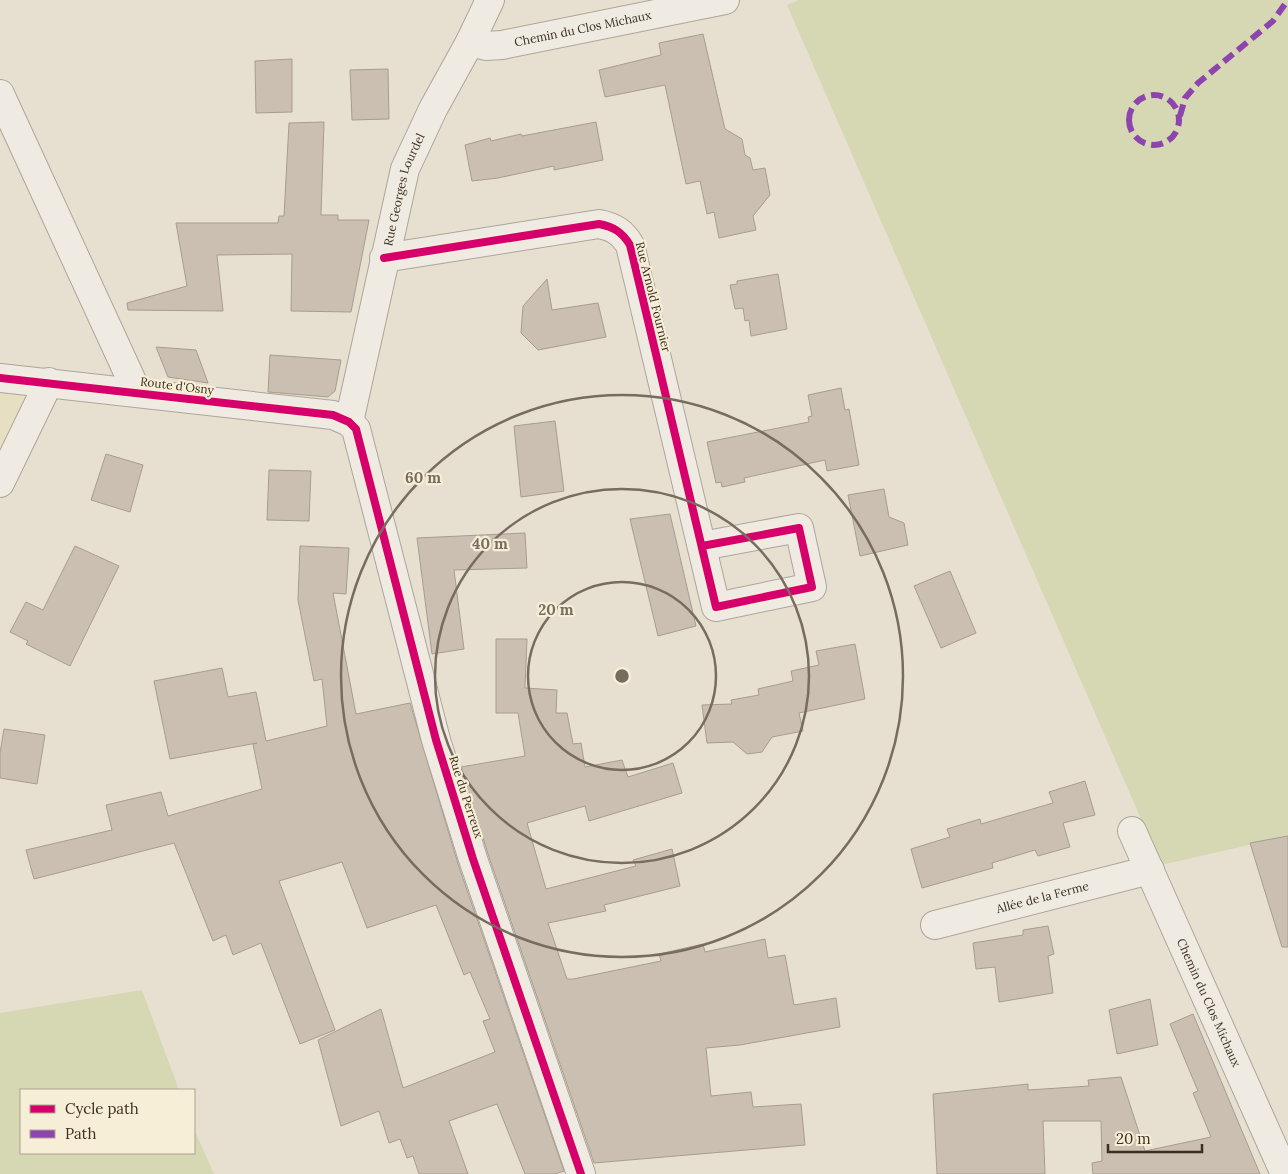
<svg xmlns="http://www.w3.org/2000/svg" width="1288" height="1174" viewBox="0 0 1288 1174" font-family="Lora,serif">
	<rect width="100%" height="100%" fill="#e7e0d1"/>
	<!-- farmland -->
	<path fill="#e6dfc2" d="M62,372l-62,116v-115z"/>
	<!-- green -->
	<path fill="#d6d7b3" d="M799,0h489v836l-127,29 -374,-860z
		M142,990l37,100h-158v63h173v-24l20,45h-214v-161z"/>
	<!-- building -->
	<path fill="#cbbfb2" stroke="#a89c90" d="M703,34l22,95 17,10 3,16 5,3 3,12 12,-2 5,27 -17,21 3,14 -37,8 -5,-26 -7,2 -7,-33 -14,3 -21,-99 -60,12 -6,-27 62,-15 -2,-12z
		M292,59v53l-36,1 -1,-52z
		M388,69l1,50 -37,1 -2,-50z
		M324,122l-3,93h17v5h31l-18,92 -60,-1 1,-57 -75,1 6,56 -95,-1 -1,-7 60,-17 -11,-63h102l1,-7h5l5,-93z
		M596,122l7,38 -49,10v-4l-56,12 -26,3 -7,-36 25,-7 1,3 30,-7 1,2z
		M778,274l9,55 -36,7 -2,-16 -4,1 -2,-13 -8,1 -5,-24 7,-1v-3z
		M547,279l5,31 46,-7 8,34 -68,13 -17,-17 2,-27z
		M156,347l40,3 12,33 -40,-6z
		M270,355l71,5 -6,31 -7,6 -60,-5z
		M841,388l4,22 4,-1 10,56 -32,6 -2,-11 -81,18 1,4 -23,5 -1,-5 -5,1 -9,-41 102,-20 -1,-5 4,-1 -4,-21z
		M555,421l9,70 -43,6 -7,-71z
		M106,454l37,11 -13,47 -39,-12z
		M269,470l42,1 -2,50 -42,-1z
		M884,489l5,28 15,6 4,22 -48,11 -12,-61z
		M670,514l26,112 -38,10 -28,-117z
		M525,533l2,35 -73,2 10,79 -32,5 -15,-116z
		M75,546l44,20 -49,100 -44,-22 2,-3 -18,-9 16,-30 17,8z
		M300,546l49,2 -3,46 -13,-1 23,121 54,-11 48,161 106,307 -9,3h-30l-28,-70 -48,17 19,53h-49l-6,-18 -6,2 -7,-19 -11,4 -10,-32 -38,15 -23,-86 63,-31 22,79 92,-36 -12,-31 7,-2 -20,-47 -6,3 -28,-70 -69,23 -25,-66 -63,19 56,149 -35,14 -39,-101 -28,12 -7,-20 -13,6 -39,-98 -140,36 -8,-29 86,-20 -6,-25 55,-13 7,24 94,-27 -9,-45 4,-1 -87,16 -16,-78 68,-13 6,29 28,-5 10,49 61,-15 -5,-47 -8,2 -16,-81z
		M950,571l26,62 -35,15 -27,-62z
		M496,639h31l-2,49 32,2 -1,23h11l6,31 8,-1 4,24 37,-7 6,17 45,-14 9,30 -93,28 -4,-15 -58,17 19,66 90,-23 -3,-6 39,-11 8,37 -76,19 2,6 -58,12 19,56h6l88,-18 -2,-7 44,-10 2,8 60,-13 3,19 17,-3 9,50 42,-7 4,29 -100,18 -34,3 5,48 40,-4 2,15 48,-3 4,41 -211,18 -106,-309 -27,-87 64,-11 -7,-43h-22z
		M855,644l10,55 -66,14 4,18 -31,6 -10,15 -15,2 -14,-12 -26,1 -5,-38 30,-1 -1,-4 28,-5 -1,-6 35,-8 -2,-10 28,-6 -3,-14z
		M4,729l41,6 -8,49 -37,-6v-25z
		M1085,781l10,34 -32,8 7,24 -32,9 -3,-6 -43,13 1,5 -71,20 -11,-39 39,-12 -3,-8 33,-10 1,5 72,-21 -4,-11z
		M1288,836v111h-6l-32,-104z
		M1048,926l6,28 -6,2 5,37 -54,9 -4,-35 -19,2 -3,-26 50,-8v-5z
		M1150,999l8,46 -41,9 -8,-44z
		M1193,1014l67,160h-167l-1,-11 10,-2 -1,-40h-58l2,53h-108l-4,-80 95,-10v6l61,-4 -1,-6 33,-3 24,74 66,-14 -18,-44 5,-2 -28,-67z"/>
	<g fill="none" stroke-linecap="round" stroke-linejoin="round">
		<!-- minor casing -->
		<g stroke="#ada599" stroke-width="30">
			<g id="minor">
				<path id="s1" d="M470,42l16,4 16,-1 223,-45"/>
				<path d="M0,94l137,298"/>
				<path d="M384,258l215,-34c15,3 23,8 31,21l86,362 96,-20 -13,-59 -97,18"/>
				<path d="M0,378l333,37 16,7 7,7 80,311 37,119 108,315"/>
				<path id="s2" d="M349,422l56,-253 28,-60 37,-67 20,-42"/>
				<path d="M0,483l49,-101"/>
				<path id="s3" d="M1132,831l153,343"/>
				<path id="s4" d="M935,925l215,-55"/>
			</g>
		</g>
		<!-- minor -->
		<use href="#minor" stroke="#efebe3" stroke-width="28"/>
		<!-- quiet -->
		<path stroke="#8e44ad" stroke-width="6" stroke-dasharray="12 6" stroke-linecap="butt" d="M1129 120a25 25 0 1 1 50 0a25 25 0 1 1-50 0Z
			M1180,116l5,-18 13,-15 75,-62 15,-21"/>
		<!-- cycleway casing -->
		<g stroke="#f7eed8" stroke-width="11">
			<path id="cycleway" d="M384,258l215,-34c15,3 23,8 31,21l86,362 96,-20 -13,-59 -97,18
				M0,378l333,37 16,7 7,7 80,311 37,119 108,315"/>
		</g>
		<!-- cycleway -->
		<use href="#cycleway" stroke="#d6006c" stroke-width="8"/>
	</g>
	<!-- distance rings -->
	<g fill="none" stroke="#786c5e" stroke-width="2.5">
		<circle cx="622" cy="676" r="94"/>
		<circle cx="622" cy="676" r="187"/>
		<circle cx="622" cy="676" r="281"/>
	</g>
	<g text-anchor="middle" stroke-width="4.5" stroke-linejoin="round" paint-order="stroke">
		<!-- street labels -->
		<g font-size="12" fill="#3d2e20" stroke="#f7eed8">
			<text dy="4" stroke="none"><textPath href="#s1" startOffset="115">Chemin du Clos Michaux</textPath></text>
			<text dy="4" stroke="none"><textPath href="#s2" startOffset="239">Rue Georges Lourdel</textPath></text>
			<text transform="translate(653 297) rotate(76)" y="4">Rue Arnold Fournier</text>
			<text transform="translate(177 386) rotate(7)" y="4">Route d'Osny</text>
			<text transform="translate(466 797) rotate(72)" y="4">Rue du Perreux</text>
			<text dy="4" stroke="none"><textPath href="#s4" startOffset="111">Allée de la Ferme</textPath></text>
			<text dy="4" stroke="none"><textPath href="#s3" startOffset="188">Chemin du Clos Michaux</textPath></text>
		</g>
	</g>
	<circle cx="622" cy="676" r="8" fill="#786c5e" stroke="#f7eed8" stroke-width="2.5"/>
	<g font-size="15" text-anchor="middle" font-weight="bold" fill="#786c5e" stroke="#f7eed8" stroke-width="4.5" stroke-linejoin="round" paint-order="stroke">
		<text x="423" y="483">60 m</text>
		<text x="490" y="549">40 m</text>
		<text x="556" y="615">20 m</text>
	</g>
	<!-- legend -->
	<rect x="20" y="1089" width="175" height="65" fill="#f7eed8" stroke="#ada18e"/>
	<rect x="30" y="1105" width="25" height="8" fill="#d6006c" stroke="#ada18e"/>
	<text x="65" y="1114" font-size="15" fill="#3d2e20">Cycle path</text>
	<rect x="30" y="1130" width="25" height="8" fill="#8e44ad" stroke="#ada18e"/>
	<text x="65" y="1139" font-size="15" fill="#3d2e20">Path</text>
	<!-- scale -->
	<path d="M1108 1144v8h94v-8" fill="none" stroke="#3d2e20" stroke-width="2.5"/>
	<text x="1116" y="1144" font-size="15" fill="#3d2e20" stroke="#f7eed8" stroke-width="4" paint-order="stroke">20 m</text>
</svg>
